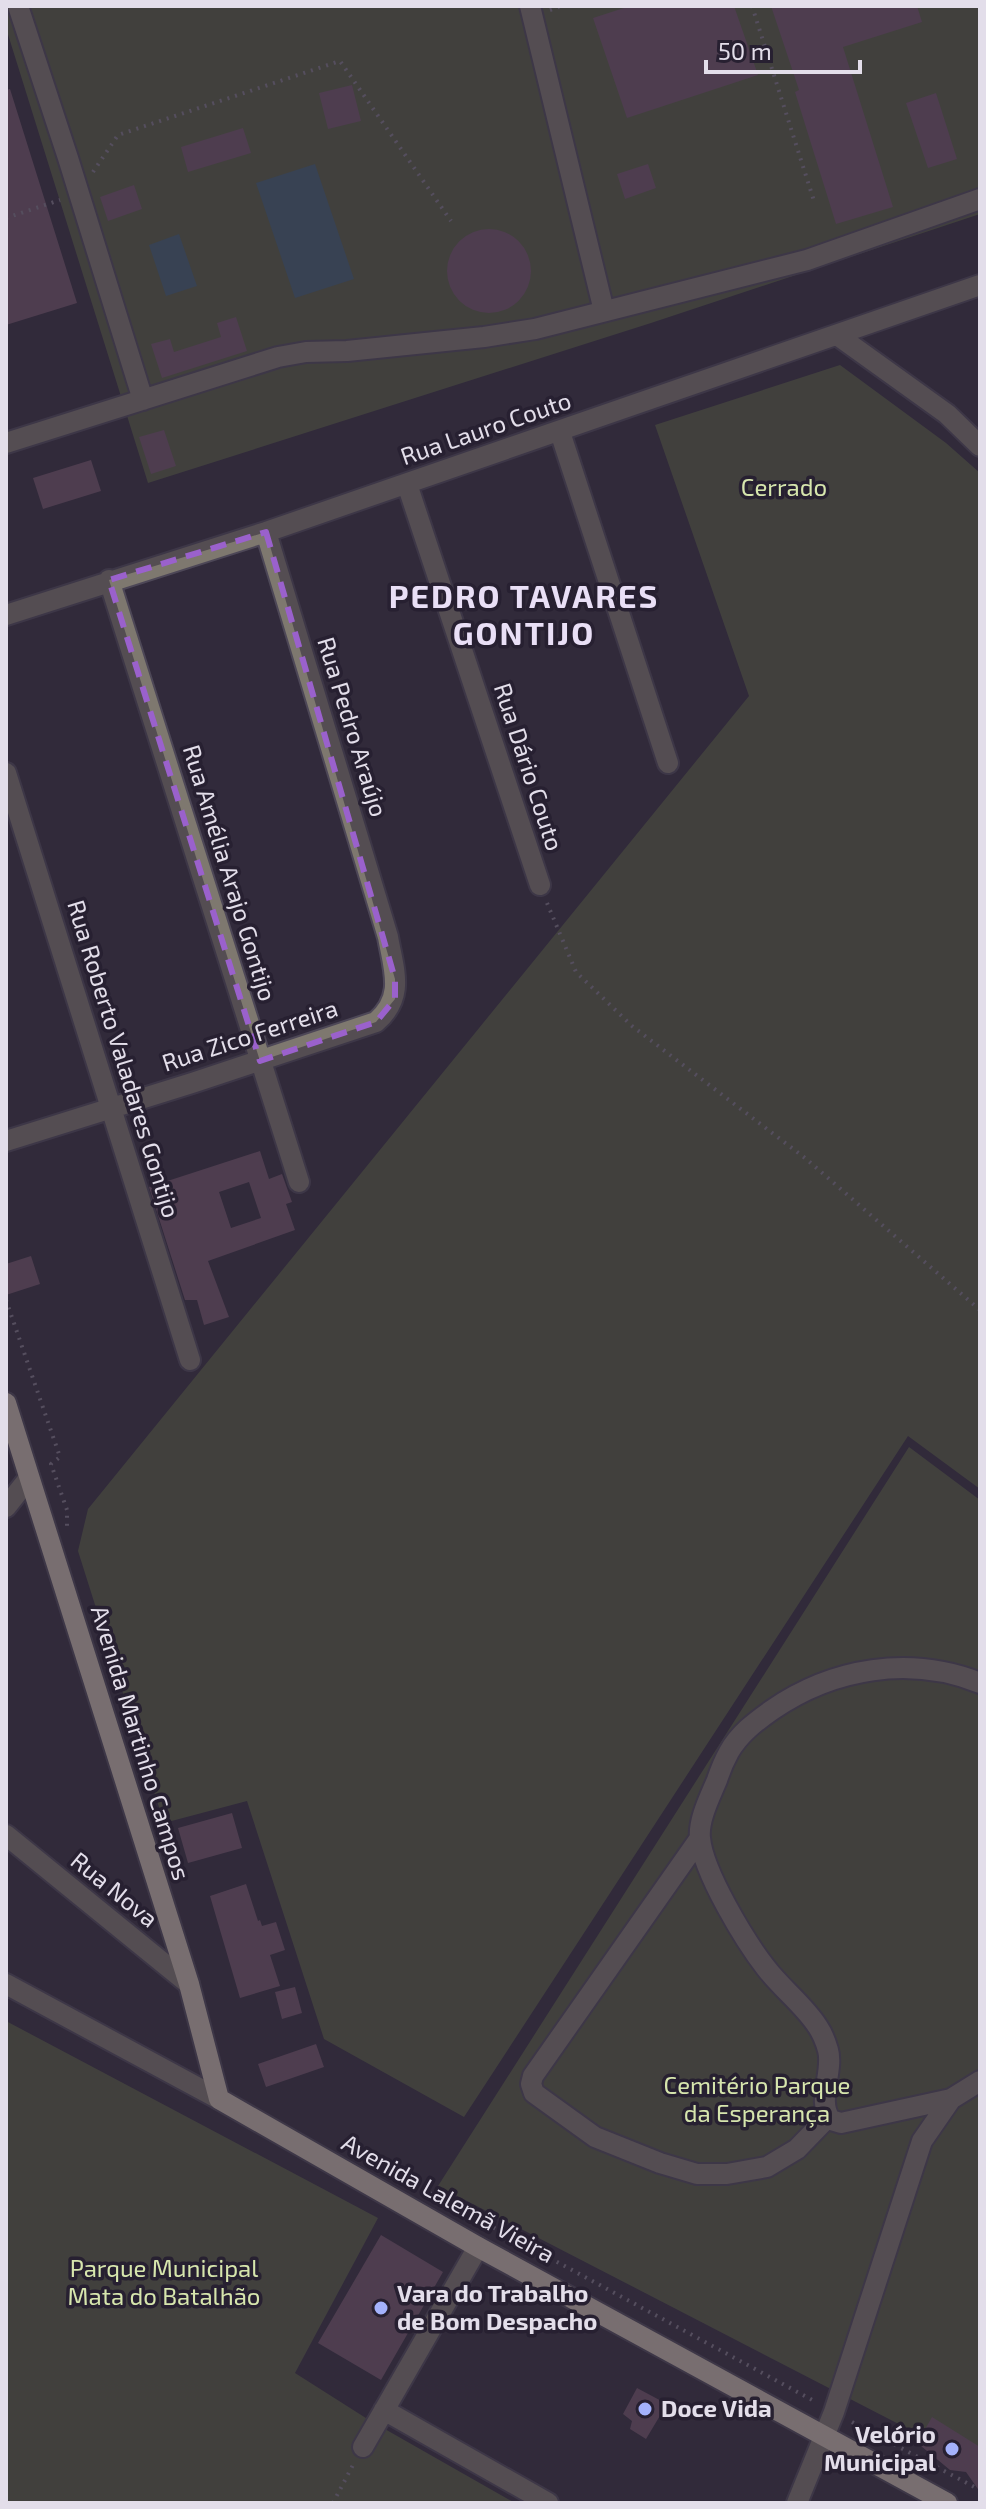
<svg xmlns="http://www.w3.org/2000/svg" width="986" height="2509" viewBox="0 0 986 2509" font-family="'Exo 2',sans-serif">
	<rect width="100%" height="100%" fill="#312a3b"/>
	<!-- green -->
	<path fill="#545c41" d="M6,6h974v208l-329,109 -503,160 -142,-455z
		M840,365l106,78 34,30v1016l-72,-53 -444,681 -140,-78 -77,-238 -83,22 -86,-272 10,-42 661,-813 -94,-271z
		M909,1447l71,53v966l-542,-280z
		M6,2021l372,197 -83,155 74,47 146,83h-509z"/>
	<!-- water -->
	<path fill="#415f71" d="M315,164l39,115 -59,19 -39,-115z
		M179,234l18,52 -31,10 -17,-51z"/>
	<!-- building -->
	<path fill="#715568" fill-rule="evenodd" d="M630,6h104l24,69 -131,43 -34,-100z
		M771,6h146l5,16 -79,25 50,160 -57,17 -41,-132 4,-2z
		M352,85l9,36 -33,8 -9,-36z
		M10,89l67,214 -71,22v-235z
		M936,93l21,66 -29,9 -22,-65z
		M243,128l8,25 -63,19 -7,-25z
		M648,164l8,24 -31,11 -8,-25z
		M134,185l8,24 -34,12 -8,-24z
		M447 271a42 42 0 1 1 84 0a42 42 0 1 1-84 0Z
		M236,317l11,34 -85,27 -11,-34 19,-5 4,13 47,-15 -4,-14z
		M164,430l12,36 -25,8 -12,-37z
		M91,460l10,31 -58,18 -10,-31z
		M260,1151l9,28 13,-5 10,28 -6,2 9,26 -87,31 21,56 -25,8 -7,-25h-12l-36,-113zM249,1182l12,36 -30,10 -12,-36z
		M31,1256l9,28 -34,11v-31z
		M232,1813l10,35 -54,15 -10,-35z
		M246,1884l12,37 2,-1 2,6 14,-4 9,28 -15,5 10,31 -40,12 -30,-102z
		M295,1987l7,26 -20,6 -7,-27z
		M316,2044l8,23 -58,20 -8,-23z
		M381,2235l62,37 -62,108 -63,-37z
		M637,2388l30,16 -21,35 -16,-10 2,-8 -9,-7z
		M932,2417l48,30v45l-14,-20 -16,-2 -29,-24 -2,-6z"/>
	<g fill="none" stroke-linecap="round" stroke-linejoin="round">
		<!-- minor casing -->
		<g stroke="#4d4757" stroke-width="24">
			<path id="minor" d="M18,6l50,152 75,242
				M530,6l74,305
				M837,335l110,79 33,32
				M560,432l108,331
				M6,443l272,-86 28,-5 41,-1 137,-14 51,-8 272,-69 173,-61
				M407,484l133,401
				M109,580l190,602
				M6,615l260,-83 714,-247
				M6,773l184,587
				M6,1141l186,-58 184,-61c29,-25 18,-51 12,-85l-122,-405
				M6,1507l23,-29
				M980,1683c-70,-28 -147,-15 -208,27 -17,12 -33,24 -43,42 -5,9 -9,19 -12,28 -7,17 -19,40 -17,58 3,34 45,103 66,130 16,21 38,37 52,59 4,6 8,16 10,23 6,21 -12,52 3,70l10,3 110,-24 29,-18
				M6,1835l183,149
				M700,1838l-167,238 -2,8 3,9 61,44 65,26 37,11h30l40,-7 30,-18 31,-32
				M6,1984l213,115
				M384,2410l164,93
				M363,2447l115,-200
				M797,2503l37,-91 88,-271 29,-42"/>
		</g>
		<!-- major casing -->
		<g stroke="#4d4757" stroke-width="24">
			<path id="major" d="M6,1403l183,581 30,115 259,148 469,256"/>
		</g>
		<!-- path -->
		<path stroke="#807a89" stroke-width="4" stroke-dasharray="2 6" stroke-linecap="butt" d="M752,6l62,195
			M550,10l11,-4
			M93,172l25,-37 222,-74 111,160
			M6,218l54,-18
			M547,903l29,69 56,54 173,132 175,152
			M6,1300l54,157 -9,7 16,46v16
			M402,2178l414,224
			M852,2422l128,68
			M333,2503l21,-40"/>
		<!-- minor -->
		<use href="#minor" stroke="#7e786f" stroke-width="20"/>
		<!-- major -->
		<use href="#major" stroke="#cfc2b1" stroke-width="20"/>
	</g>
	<!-- marked area -->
	<path d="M0 0H986V2509H0ZM266,532l129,447v20l-19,23 -116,39 -151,-481z" fill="#312a3b" fill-opacity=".55" fill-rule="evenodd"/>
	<path fill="none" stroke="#9a61cc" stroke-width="6" stroke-dasharray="16 10" stroke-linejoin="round" d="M266,532l129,447v20l-19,23 -116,39 -151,-481z"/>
	<!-- markers -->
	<g fill="#a4b2fc" stroke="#272031" stroke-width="3">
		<circle cx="381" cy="2308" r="8"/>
		<circle cx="645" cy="2409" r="8"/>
		<circle cx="952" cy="2449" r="8"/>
	</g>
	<g text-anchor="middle" stroke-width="7" stroke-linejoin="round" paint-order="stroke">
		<!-- street labels -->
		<g font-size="24" fill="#e3deea" stroke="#272031">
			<text transform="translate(486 429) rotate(-19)" y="8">Rua Lauro Couto</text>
			<text transform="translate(352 727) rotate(73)" y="8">Rua Pedro Araújo</text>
			<text transform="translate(528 767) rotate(72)" y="8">Rua Dário Couto</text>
			<text transform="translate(229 873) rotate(73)" y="8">Rua Amélia Arajo Gontijo</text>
			<text transform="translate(250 1036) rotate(-18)" y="8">Rua Zico Ferreira</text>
			<text transform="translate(123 1059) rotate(73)" y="8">Rua Roberto Valadares Gontijo</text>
			<text transform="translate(140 1743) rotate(73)" y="8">Avenida Martinho Campos</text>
			<text transform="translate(114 1890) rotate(39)" y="8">Rua Nova</text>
			<text transform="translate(448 2199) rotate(29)" y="8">Avenida Lalemã Vieira</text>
		</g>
		<!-- park labels -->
		<g font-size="24" fill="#d6e5ad" stroke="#272031">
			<text x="784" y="496">Cerrado</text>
			<text x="757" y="2094">Cemitério Parque<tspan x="757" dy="28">da Esperança</tspan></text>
			<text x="164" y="2277">Parque Municipal<tspan x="164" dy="28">Mata do Batalhão</tspan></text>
		</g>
		<!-- poi labels -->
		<g font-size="24" font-weight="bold" fill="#e3deea" stroke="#272031" text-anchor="start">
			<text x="397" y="2302">Vara do Trabalho<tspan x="397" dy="28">de Bom Despacho</tspan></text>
			<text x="661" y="2417">Doce Vida</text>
			<text x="936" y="2443" text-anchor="end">Velório<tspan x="936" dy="28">Municipal</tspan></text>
		</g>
		<!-- district labels -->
		<g font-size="32" font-weight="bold" letter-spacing="2" fill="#e9dff6" stroke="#272031">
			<text x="524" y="608">PEDRO TAVARES<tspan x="524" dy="37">GONTIJO</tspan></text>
		</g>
	</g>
	<!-- border -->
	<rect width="986" height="2509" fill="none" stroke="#e3deea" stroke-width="16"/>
	<!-- scale -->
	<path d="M706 60v12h154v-12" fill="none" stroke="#e3deea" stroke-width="4"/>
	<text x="718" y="60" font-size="24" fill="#e3deea" stroke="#272031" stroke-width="6" paint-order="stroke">50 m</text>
</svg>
